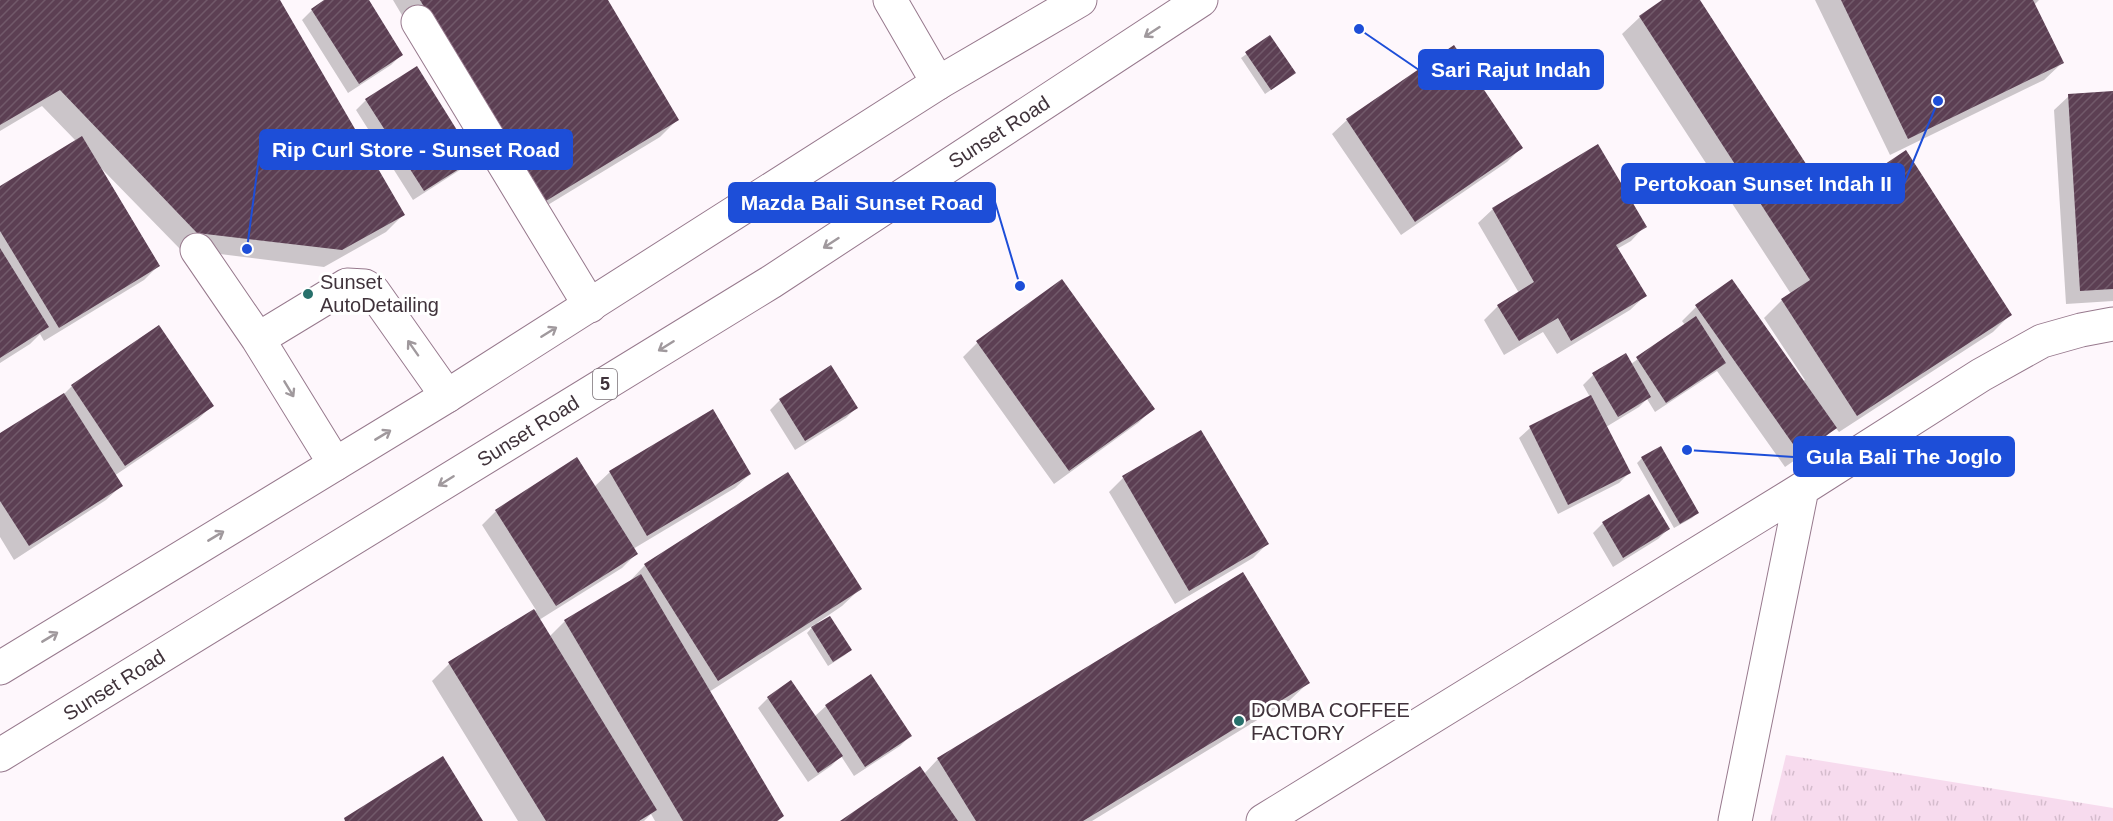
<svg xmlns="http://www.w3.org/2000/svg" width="2113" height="821" viewBox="0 0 2113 821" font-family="Arial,sans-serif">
	<defs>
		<pattern id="grass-tufts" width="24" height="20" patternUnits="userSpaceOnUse" patternTransform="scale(1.5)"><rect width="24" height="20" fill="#f7dbee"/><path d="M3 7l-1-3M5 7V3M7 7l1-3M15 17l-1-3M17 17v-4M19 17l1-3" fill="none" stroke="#d5bccd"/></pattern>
		<pattern id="building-hatch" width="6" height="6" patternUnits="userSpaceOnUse" patternTransform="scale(1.5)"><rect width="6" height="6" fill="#5c3f53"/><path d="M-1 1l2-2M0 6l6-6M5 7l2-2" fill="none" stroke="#71596a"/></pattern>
	</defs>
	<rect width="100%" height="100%" fill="#fef7fc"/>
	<!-- grass -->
	<path fill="url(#grass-tufts)" d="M1786,755l327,53v13h-343z"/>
	<!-- shadow -->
	<path fill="#0003" d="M0,0h278l125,215 -17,17 -62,35 -144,-18 -80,-82 59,98 -15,15 -100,61 -4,-7 -10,10 -30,19v-175l76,-47 -34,-35 -42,25z
		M327,0h40l34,55 -10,10 -43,28 -46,-73 10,-10z
		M393,0h213l71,120 -17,17 -137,83z
		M1665,0h33l132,203 181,111 -18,18 -154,100 -4,-5 -14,15 -36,25 -68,-96 -62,41 -8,-13 -8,8 -33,20 23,46 -10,10 -61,31 -39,-76 11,-10 60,-31 -7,-12 10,-10 38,-11 54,-39 -3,-4 14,-14 107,74 2,-1 -41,-62 18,-18 9,-6 -169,-260 18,-17z
		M1815,0h224l-5,5 28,58 -18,17 -154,75z
		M1270,37l19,41 -24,16 -24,-36z
		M2113,93v208l-47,3 -12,-194 15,-14z
		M366,100l107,58 -10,10 -50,32 -57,-90z
		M1347,120l174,28 -14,14 -106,73 -69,-101z
		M1493,209l152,17 -14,15 -14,8 28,47 -15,14 -73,44 -14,-22 -39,23 -20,-35 14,-14 21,-13 -41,-70z
		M1061,281l92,128 -15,14 -84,61 -91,-127 14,-14z
		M159,327l53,79 -15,14 -83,56 7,10 -15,14 -92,60 -14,-23v-102l62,-39 10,-10z
		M780,400l76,8 -10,10 -51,32 -25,-40z
		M1642,458l55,55 -5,5 -18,10 -37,-65z
		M610,472l140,2 -15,14 -102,61 3,5 -14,14 -83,52 10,17 16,-16 63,-38 17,-18 215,24 -18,17 -25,17 33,27 -5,5 -17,11 -21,-33 8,-9 -106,68 74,124 -5,5h-123l-4,-7 -7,7h-126l-86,-140 17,-17 87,-54 -54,-85 14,-14 98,-24z
		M1123,478l144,66 -14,14 -78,46 -66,-112z
		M1603,523l65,6 -10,10 -45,28 -20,-34z
		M1308,683l-18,17 -198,121h-250l82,-47 14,-15z
		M768,698l46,19 12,-11 84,30 -10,10 -46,30 -13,-20 -10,10 -23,16 -50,-74z"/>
	<!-- building -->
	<path fill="url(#building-hatch)" d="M0,0h280l125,215 -63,35 -145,-17 -137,-143 -60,35z
		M324,0h45l34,55 -44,29 -48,-75z
		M420,0h188l71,120 -138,84z
		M1662,0h38l130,201 76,-51 106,165 -155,101 -76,-117 29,-19 -171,-264z
		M1841,0h192l31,63 -156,76z
		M1270,35l26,38 -25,17 -26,-38z
		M1454,45l69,103 -108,74 -69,-103z
		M417,66l58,93 -51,32 -59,-92z
		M2113,91v198l-33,2 -12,-197z
		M82,136l78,130 -101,62 -59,-97v-45z
		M1598,144l49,83 -31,18 31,51 -76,45 -13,-23 -39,23 -22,-36 37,-23 -42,-74z
		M0,248l49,79 -49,31z
		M1062,279l93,130 -86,62 -93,-130z
		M1732,279l105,149 -37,26 -105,-149z
		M1696,316l30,47 -60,40 -30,-46z
		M159,325l55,81 -89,60 -54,-81z
		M1626,353l25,44 -33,20 -26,-44z
		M831,365l27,43 -53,33 -26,-42z
		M64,393l59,93 -94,60 -29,-45v-68z
		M1591,395l40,78 -63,32 -39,-79z
		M713,409l38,65 -104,62 -38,-65z
		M1201,430l68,114 -80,47 -67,-115z
		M1661,446l38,67 -19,11 -39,-67z
		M577,457l61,97 -82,52 -61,-96z
		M788,472l74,117 -144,92 -74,-117z
		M1649,494l21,35 -47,29 -21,-36z
		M1243,572l67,111 -227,138h-107l-39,-63z
		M641,574l143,242 -7,5h-94l-119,-201z
		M534,609l123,201 -18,11h-93l-98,-159z
		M830,616l22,34 -19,12 -22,-35z
		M871,674l41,62 -47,31 -40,-62z
		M791,680l52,76 -25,17 -51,-76z
		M443,756l40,65h-138l-1,-3z
		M920,766l38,55h-118z"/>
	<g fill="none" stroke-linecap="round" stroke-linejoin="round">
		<!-- minor casing -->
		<g stroke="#97798d" stroke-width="35">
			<path id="minor" d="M890,0l48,83
				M418,22l172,284
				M197,250l61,89 77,125
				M258,339l89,-54 18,1 8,5 74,105
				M1263,821l539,-332 179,-114 61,-34 39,-11 32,-6
				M1735,821l67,-332"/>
		</g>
		<!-- highway casing -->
		<g stroke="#97798d" stroke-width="35">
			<path id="highway" d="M0,668l447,-272 491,-313 142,-83
				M0,755l771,-473 430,-282"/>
		</g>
		<!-- minor -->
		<use href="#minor" stroke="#fff" stroke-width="33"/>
		<!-- highway -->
		<use href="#highway" stroke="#fff" stroke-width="33"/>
	</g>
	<!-- one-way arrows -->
	<defs><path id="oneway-shaft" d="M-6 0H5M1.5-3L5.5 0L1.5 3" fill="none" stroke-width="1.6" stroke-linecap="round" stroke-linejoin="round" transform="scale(1.5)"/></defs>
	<g stroke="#a0999d">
		<use href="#oneway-shaft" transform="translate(1152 32) rotate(147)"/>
		<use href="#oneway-shaft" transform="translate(831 243) rotate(147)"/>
		<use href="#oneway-shaft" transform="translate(549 332) rotate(-32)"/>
		<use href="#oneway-shaft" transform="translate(666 346) rotate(148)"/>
		<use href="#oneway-shaft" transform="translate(413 348) rotate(-125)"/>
		<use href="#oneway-shaft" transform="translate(289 389) rotate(59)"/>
		<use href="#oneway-shaft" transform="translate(383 435) rotate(-31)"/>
		<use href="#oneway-shaft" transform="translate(446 481) rotate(148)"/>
		<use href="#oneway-shaft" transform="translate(216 536) rotate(-31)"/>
		<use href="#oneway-shaft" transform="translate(50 637) rotate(-31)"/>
	</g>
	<!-- markers -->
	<g fill="#27706b" stroke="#fff" stroke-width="2">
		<circle cx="308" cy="294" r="6"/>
		<circle cx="1239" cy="721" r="6"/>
	</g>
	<g text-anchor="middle" stroke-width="6" stroke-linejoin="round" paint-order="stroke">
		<!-- shield labels -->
		<rect fill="#fff" stroke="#797076" stroke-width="1.5" x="593" y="369" width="24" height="30" rx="4.5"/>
		<g font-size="18" font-weight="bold" fill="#40333b">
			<text x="605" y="390">5</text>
		</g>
		<!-- street labels -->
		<g font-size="20" fill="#40333b" stroke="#fff">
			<text transform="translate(999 132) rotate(-33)" y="7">Sunset Road</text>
			<text transform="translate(528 431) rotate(-32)" y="7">Sunset Road</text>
			<text transform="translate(114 685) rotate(-32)" y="7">Sunset Road</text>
		</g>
		<!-- poi labels -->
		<g font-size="20" fill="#40333b" stroke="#fff" text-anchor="start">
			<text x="320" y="289">Sunset<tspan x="320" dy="23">AutoDetailing</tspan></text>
			<text x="1251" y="717">DOMBA COFFEE<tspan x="1251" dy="23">FACTORY</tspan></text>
		</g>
	</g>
	<!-- callouts -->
	<path fill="none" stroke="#1d4ed8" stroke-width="2" d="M1359 29L1419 70M247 249L260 149M1938 101L1904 184M1020 286L995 202M1687 450L1794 457"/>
	<g fill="#1d4ed8" stroke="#fff" stroke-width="2">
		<circle cx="1359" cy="29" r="6"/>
		<circle cx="247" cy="249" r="6"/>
		<circle cx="1938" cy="101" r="6"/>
		<circle cx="1020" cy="286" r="6"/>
		<circle cx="1687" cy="450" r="6"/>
	</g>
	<g fill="#1d4ed8" stroke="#1d4ed8" stroke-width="2">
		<rect x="1419" y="50" width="184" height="39" rx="6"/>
		<rect x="260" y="130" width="312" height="39" rx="6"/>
		<rect x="1622" y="164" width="282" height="39" rx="6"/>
		<rect x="729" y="183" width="266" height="39" rx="6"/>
		<rect x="1794" y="437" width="220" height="39" rx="6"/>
	</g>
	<g font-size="21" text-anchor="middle" font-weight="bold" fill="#fff">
		<text x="1511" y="77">Sari Rajut Indah</text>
		<text x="416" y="157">Rip Curl Store - Sunset Road</text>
		<text x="1763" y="191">Pertokoan Sunset Indah II</text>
		<text x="862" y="210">Mazda Bali Sunset Road</text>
		<text x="1904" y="464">Gula Bali The Joglo</text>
	</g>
</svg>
